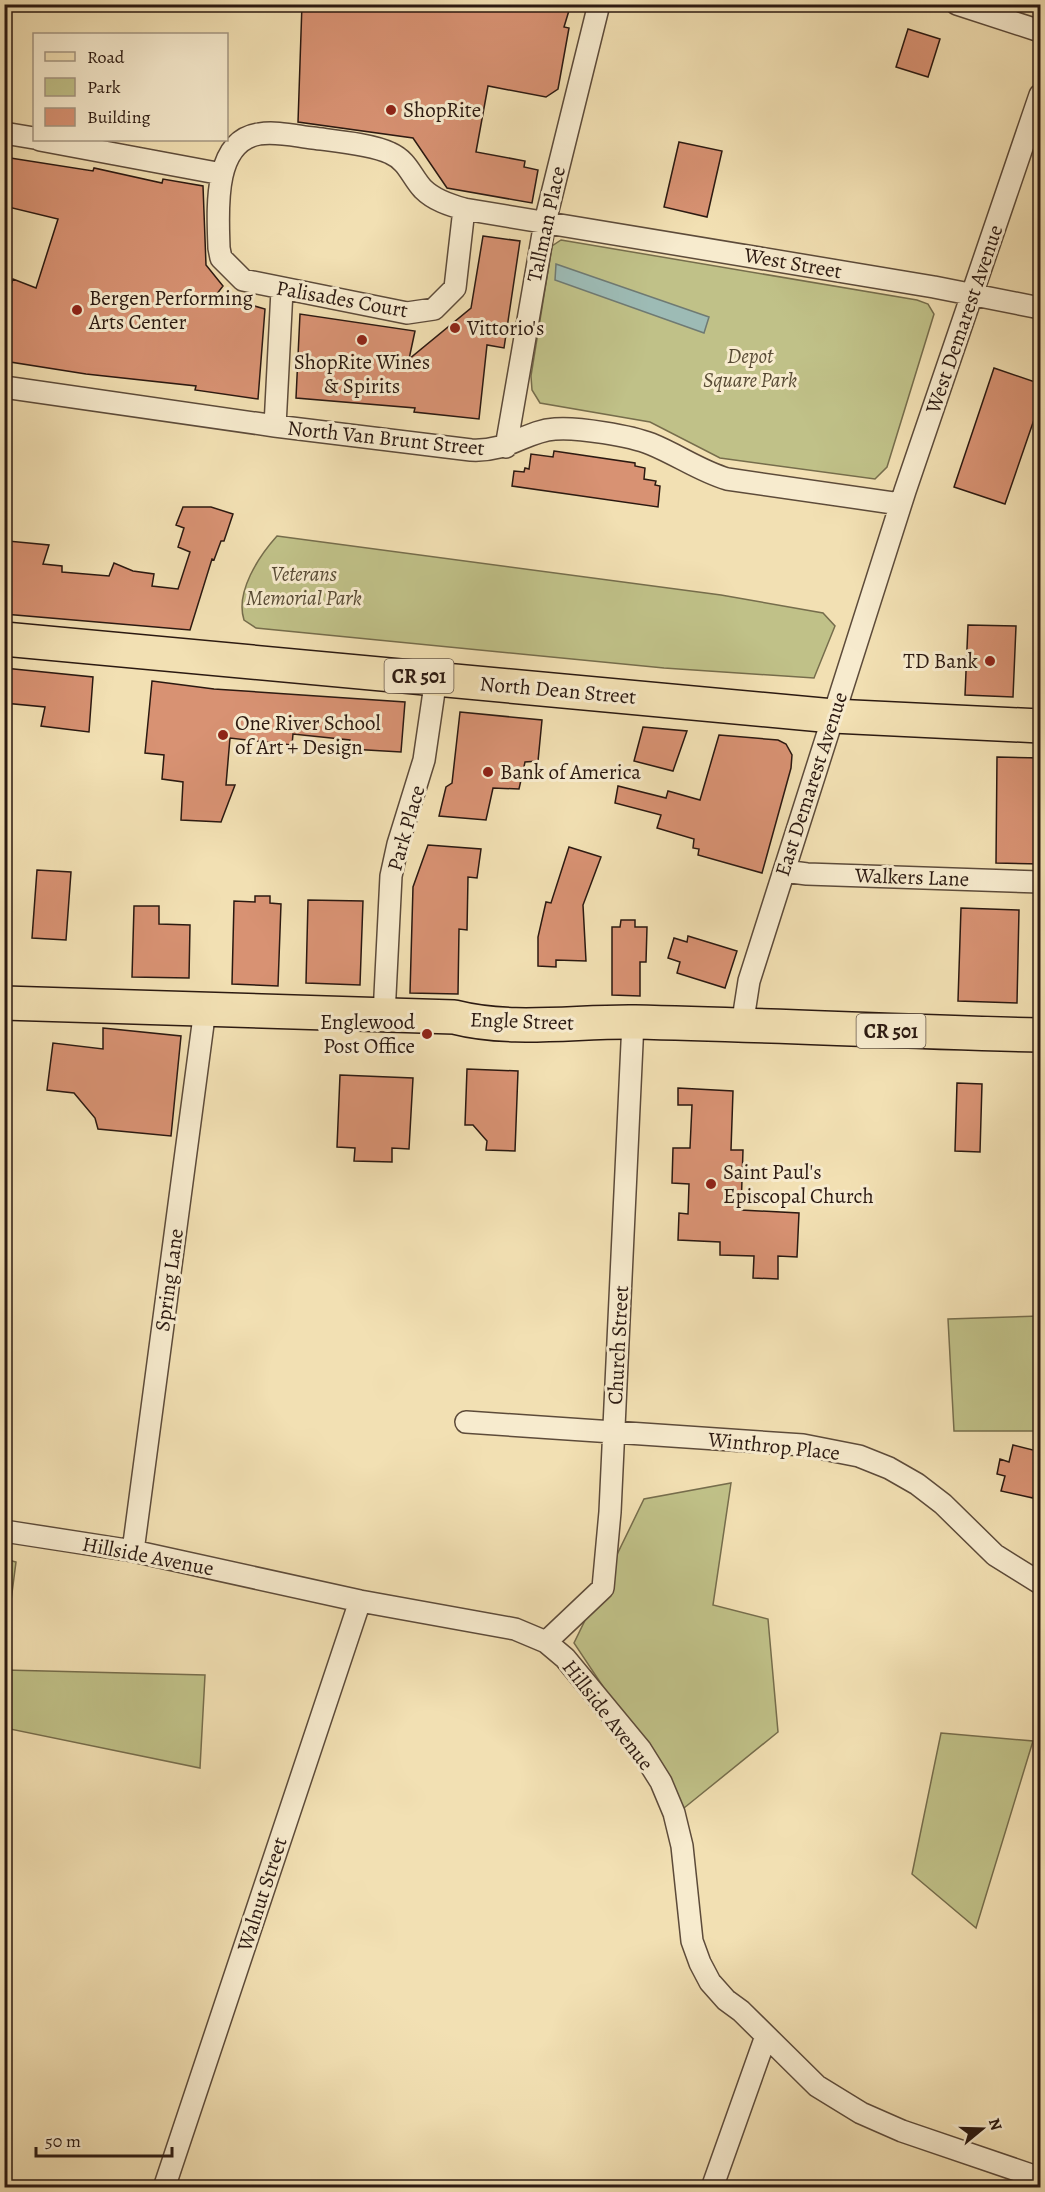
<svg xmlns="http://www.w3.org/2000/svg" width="1045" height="2192" viewBox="0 0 1045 2192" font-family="Alegreya,serif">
	<rect width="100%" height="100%" fill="#f2e0b3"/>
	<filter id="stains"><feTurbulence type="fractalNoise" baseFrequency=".00333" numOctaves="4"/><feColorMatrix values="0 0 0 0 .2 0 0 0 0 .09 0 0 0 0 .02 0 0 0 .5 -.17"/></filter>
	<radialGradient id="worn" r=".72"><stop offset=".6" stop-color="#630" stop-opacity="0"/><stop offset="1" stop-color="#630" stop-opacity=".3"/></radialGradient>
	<!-- green -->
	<path fill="#c0c188" stroke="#766d4c" stroke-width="1.5" d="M561,240l356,60 11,4 6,10 -47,153 -12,12 -155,-21 -70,-36 -110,-19 -8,-13 -1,-14 21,-130z
		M277,536l444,59 102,18 12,13 -21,52 -150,-10 -408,-40 -12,-8c-9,-28 15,-64 33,-84z
		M1040,1316v115h-86l-6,-112z
		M731,1483l-18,122 55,14 10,113 -94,76 -110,-165 70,-144z
		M5,1559l11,3 -11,85 -1,-88z
		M5,1670l200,5 -5,93 -195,-40z
		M941,1733l92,8 -57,187 -64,-54z"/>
	<!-- water -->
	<path fill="#9dbbb5" stroke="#6f7a73" stroke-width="1.5" d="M556,264l153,53 -5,16 -149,-53z"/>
	<!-- building -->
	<path fill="#d89273" stroke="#2b1911" stroke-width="1.5" d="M302,4h269l-7,23 5,1 -11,61 -12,8 -58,-11 -12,66 49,9 -1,6 14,3 -6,33 -85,-15 -34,-50 -115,-16z
		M908,29l32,10 -12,38 -32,-10z
		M679,142l43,9 -15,66 -43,-10z
		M4,157l89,14 1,-3 68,15 1,-4 40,7 3,79 17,21 -7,9 49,14 -7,90 -63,-9 1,-4 -110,-12 -82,-13v-55l9,-27 23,9 22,-69 -54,-13z
		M483,236l37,5 -16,107 -17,-3 -8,74 -65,-7 1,-4 -119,-10 4,-84 115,17 -6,28 62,-51z
		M994,368l47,16v28l-4,-1 -32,93 -51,-17z
		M554,451l81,12v3l10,2 -1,11 12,2 -1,4 5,1 -2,21 -146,-21 2,-15 10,1 1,-4 4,1 2,-15 22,3z
		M183,507h28l22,7 -9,27h-3l-7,19 -2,-1 -22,71 -186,-16v-63l4,-10 41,4 -6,19 19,2v6l47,4 5,-13 19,8 21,3 -2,12 26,3 12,-37 -12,-5 6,-19 -8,-3z
		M968,625l48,1 -3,71 -48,-2z
		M4,668l89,9 -4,55 -48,-6 4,-19 -41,-4z
		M152,681l62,8 191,13 -4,50 -51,-3v-9l-57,-6 -1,11 -62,-7 -4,47h9l-14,37 -40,-2 2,-38 -21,-3 2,-24 -19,-2z
		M460,712l82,8 -4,41 -13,1 -6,27 -26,-1 -7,32 -47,-4 7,-29 6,-4z
		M643,727l44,4 -14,40 -39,-10z
		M719,735l59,5 8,4 6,11 -1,13 -29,105 -64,-18 1,-6 -6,-1 1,-9 -37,-11 4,-13 -46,-12 3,-17 48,12 2,-7 32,9z
		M997,757l44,1v106l-45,-1z
		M428,845l53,4 -4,29 -9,-1 -1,53 -8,-1 -1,65 -48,-1 3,-106z
		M569,847l32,10 -18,48 3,56 -30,-1v7l-18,-1v-29l8,-35 5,1z
		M37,870l34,2 -5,68 -34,-2z
		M255,896h15v7l11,1 -3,82 -46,-2 2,-83 21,1z
		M308,900l55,1 -3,84 -54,-2z
		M134,906h25v18l31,1 -1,53 -57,-1z
		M961,908l58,2 -2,93 -59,-2z
		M621,920h14v7h12l-1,35h-6v34l-28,-1v-68h8z
		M688,936l49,15 -12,37 -48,-15 3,-11 -12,-4 6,-20 13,4z
		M103,1028l78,8 -10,100 -73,-7 -3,-11 -21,-25 -27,-3 6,-47 50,6z
		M467,1069l51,2 -3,80 -29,-1 1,-9 -14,-16h-8z
		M340,1075l73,3 -4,71 -17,-1v14l-38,-1 1,-13 -18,-1z
		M957,1083l25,1 -2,68 -25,-1z
		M678,1088l55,3 -2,59h12l-2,60 58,3 -2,44 -19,-1v23l-25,-1 1,-22 -34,-1v-13l-42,-2 1,-27 9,1 1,-30 -17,-1 1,-35h17l2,-43h-14z
		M1013,1445l28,7v38l-6,-2 -2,10 -32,-7 4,-15 -8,-2 3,-15 9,3z"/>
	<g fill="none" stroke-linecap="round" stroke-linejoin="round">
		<!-- street casing -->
		<g stroke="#5d4b3a" stroke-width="24">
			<path id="street" d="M957,4l83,27
				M4,133l30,5
				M40,140l182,34
				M464,209l-9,79 -21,21 -27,4 -164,-33 -22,-22 -2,-10c-1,-35 -7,-107 40,-114 17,-3 37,2 54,4 22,3 58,6 77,15 18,8 21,23 33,36 11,11 26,16 41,20l470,78 106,21
				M4,387l271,39 196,24c38,2 54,-19 84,-21 23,-2 76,7 96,15 27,11 49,27 76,35l173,25
				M275,426l7,-136
				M506,447l39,-225 54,-218
				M784,871l23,3 233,8
				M384,1015l7,-139 7,-32 26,-84 12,-82
				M742,1026l7,-45 156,-490 135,-396
				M466,1422l337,23 56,11 30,12 28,16 26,20 52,51 45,28
				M4,1531l129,20 227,50 155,28 31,13 19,16 76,92 20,32 13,31 8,33 10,95 8,22 10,19 16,18 15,11 76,75 44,27 41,18 138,47
				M133,1551l72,-542
				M546,1642l57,-54 7,-76 23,-490
				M164,2188l196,-587
				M712,2188l54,-152"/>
		</g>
		<!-- primary casing -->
		<g stroke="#2b1911" stroke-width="36">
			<path id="primary" d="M4,639l829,77 207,10
				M4,1003l450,14c59,15 121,4 181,5 135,3 270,10 405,13"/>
		</g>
		<!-- street -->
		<use href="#street" stroke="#f7ebce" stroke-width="21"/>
		<!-- primary -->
		<use href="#primary" stroke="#f2e0b3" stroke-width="33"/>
	</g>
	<!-- markers -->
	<g fill="#8f2418" stroke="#f7ebce" stroke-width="2">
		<circle cx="391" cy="110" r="6"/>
		<circle cx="77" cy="310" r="6"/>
		<circle cx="455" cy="328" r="6"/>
		<circle cx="362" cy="340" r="6"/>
		<circle cx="990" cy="661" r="6"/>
		<circle cx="223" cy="735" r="6"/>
		<circle cx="488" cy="772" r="6"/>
		<circle cx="427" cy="1034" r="6"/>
		<circle cx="711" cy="1184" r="6"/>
	</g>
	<g text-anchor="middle" stroke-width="6" stroke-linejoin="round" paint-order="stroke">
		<!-- shield labels -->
		<g fill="#f7ebce" stroke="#68584a" stroke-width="1.5">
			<rect x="384.5" y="659" width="69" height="34" rx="4.5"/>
			<rect x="856.5" y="1014" width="69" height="34" rx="4.5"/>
		</g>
		<g font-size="20" font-weight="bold" fill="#2b1911">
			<text x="419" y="683">CR 501</text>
			<text x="891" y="1038">CR 501</text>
		</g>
		<!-- poi labels -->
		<g font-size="21" fill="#2b1911" stroke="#f7ebce" text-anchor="start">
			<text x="403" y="117">ShopRite</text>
			<text x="89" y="305">Bergen Performing<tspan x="89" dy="24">Arts Center</tspan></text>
			<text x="467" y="335">Vittorio's</text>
			<text x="362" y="369" text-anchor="middle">ShopRite Wines<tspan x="362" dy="24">&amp; Spirits</tspan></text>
			<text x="978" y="668" text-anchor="end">TD Bank</text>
			<text x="235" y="730">One River School<tspan x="235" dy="24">of Art + Design</tspan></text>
			<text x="500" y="779">Bank of America</text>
			<text x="415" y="1029" text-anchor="end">Englewood<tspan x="415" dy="24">Post Office</tspan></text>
			<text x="723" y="1179">Saint Paul's<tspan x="723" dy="24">Episcopal Church</tspan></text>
		</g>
		<!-- street labels -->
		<g font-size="21" fill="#2b1911" stroke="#f7ebce">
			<text transform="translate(546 224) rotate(-78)" y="7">Tallman Place</text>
			<text transform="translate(793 263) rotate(10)" y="7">West Street</text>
			<text transform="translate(342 299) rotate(10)" y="7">Palisades Court</text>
			<text transform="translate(964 319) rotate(-71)" y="7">West Demarest Avenue</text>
			<text transform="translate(386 438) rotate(6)" y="7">North Van Brunt Street</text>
			<text transform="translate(558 690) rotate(5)" y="7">North Dean Street</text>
			<text transform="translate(811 784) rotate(-72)" y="7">East Demarest Avenue</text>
			<text transform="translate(406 828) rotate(-74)" y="7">Park Place</text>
			<text transform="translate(912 877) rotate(2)" y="7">Walkers Lane</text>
			<text transform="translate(522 1021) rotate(2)" y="7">Engle Street</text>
			<text transform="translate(169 1280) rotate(-82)" y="7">Spring Lane</text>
			<text transform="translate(618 1345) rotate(-87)" y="7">Church Street</text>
			<text transform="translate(774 1446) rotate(6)" y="7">Winthrop Place</text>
			<text transform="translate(148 1556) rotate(11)" y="7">Hillside Avenue</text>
			<text transform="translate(608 1715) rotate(52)" y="7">Hillside Avenue</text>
			<text transform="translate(262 1894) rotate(-72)" y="7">Walnut Street</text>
		</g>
		<!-- park labels -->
		<g font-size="21" font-style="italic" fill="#584b35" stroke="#f7ebce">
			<text x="750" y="363">Depot<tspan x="750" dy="24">Square Park</tspan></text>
			<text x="304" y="581">Veterans<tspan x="304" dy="24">Memorial Park</tspan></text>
		</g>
	</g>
	<!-- margin -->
	<rect width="1045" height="2192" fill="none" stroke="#f2e0b3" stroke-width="24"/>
	<rect x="6" y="6" width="1033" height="2180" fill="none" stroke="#2b1911" stroke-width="3"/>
	<rect x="12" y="12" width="1021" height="2168" fill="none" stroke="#2b1911" stroke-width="1.5"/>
	<!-- legend -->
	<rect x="33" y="33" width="195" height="108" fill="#f7ebce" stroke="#a59782" stroke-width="1.5"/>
	<rect x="45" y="52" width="30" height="9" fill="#f2e0b3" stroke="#a59782" stroke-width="1.5"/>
	<text x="87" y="63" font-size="18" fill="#2b1911">Road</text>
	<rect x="45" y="78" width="30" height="18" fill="#c0c188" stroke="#a59782" stroke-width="1.5"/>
	<text x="87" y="93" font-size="18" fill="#2b1911">Park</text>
	<rect x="45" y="108" width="30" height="18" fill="#d89273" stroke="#a59782" stroke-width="1.5"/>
	<text x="87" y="123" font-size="18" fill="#2b1911">Building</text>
	<!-- north arrow -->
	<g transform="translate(982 2129) rotate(71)" stroke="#f7ebce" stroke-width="4.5" paint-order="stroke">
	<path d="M0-4.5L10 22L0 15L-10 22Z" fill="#2b1911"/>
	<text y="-9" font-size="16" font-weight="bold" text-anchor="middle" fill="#2b1911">N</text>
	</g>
	<!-- scale -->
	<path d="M36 2147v9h136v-9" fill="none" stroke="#2b1911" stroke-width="3"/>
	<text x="45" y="2147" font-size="18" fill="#2b1911" stroke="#f7ebce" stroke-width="4.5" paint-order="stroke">50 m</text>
	<rect width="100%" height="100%" filter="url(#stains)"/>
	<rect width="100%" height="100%" fill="url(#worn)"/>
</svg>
